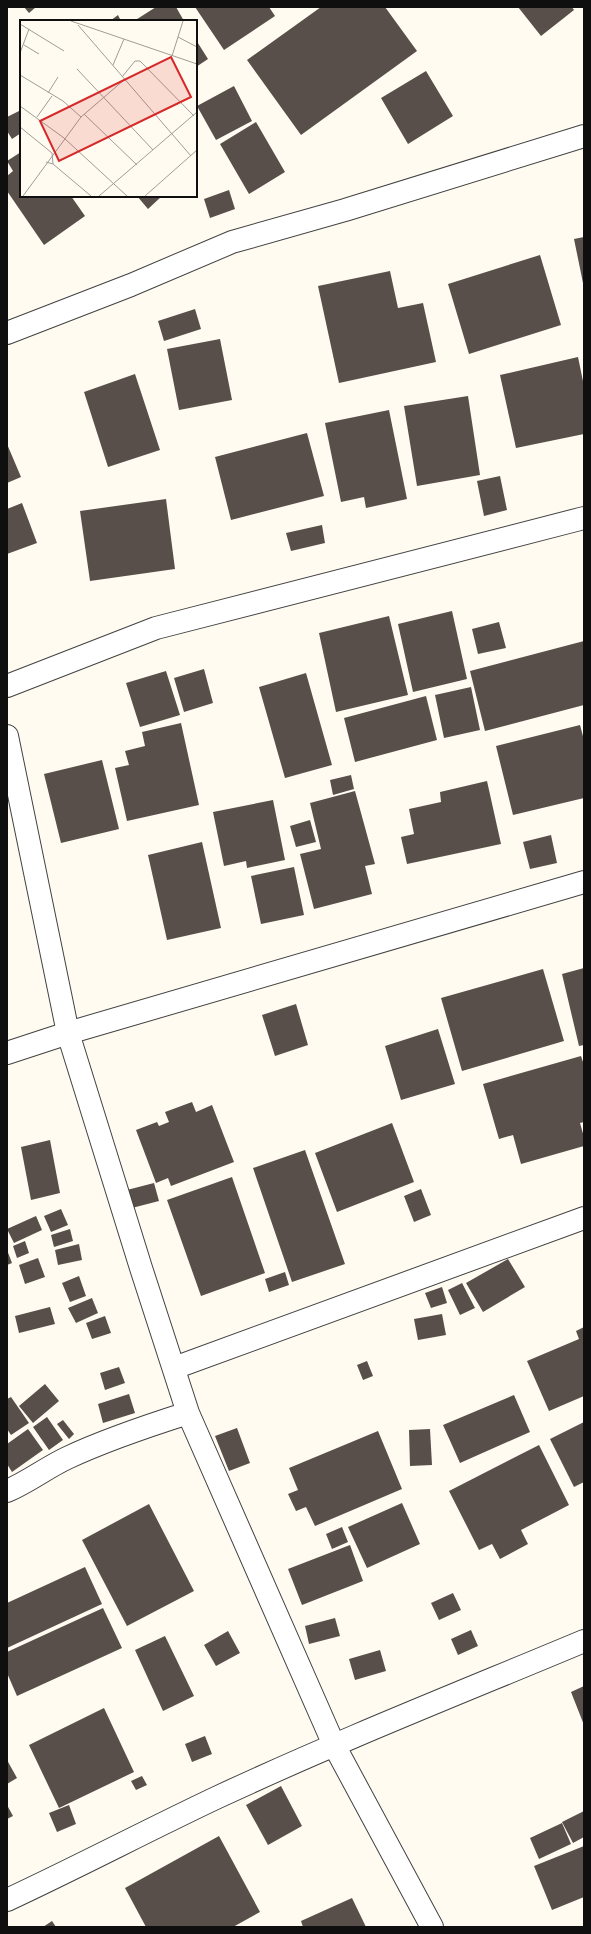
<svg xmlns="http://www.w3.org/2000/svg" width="591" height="1934" viewBox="0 0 591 1934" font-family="'Roboto Serif',serif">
	<rect width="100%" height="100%" fill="#fffbf0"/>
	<!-- building -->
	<path fill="#584f4b" d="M24,7h12l-7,6z
		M156,7h20l8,14h-50z
		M195,7h74l6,9 -51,34z
		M321,7h64l32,44 -116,84 -54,-75z
		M518,7h54l2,3 -33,26z
		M118,15l3,6h-11z
		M196,40l12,19 -12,8z
		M426,71l27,45 -45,28 -27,-46z
		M234,86l18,35 -36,19 -19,-34z
		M21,110v23l-9,6 -5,-8v-14z
		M256,122l29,50 -36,22 -29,-50z
		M21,152v44h50l14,20 -41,29 -37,-54v-15l6,-5 -6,-10z
		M229,190l6,19 -25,9 -6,-19z
		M137,196h25l-14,13z
		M584,237v46h-1l-9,-44z
		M540,255l21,70 -92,29 -21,-70z
		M390,271l8,37 25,-5 13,59 -97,21 -21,-97z
		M195,309l6,20 -37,12 -6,-20z
		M220,339l12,61 -53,10 -12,-61z
		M578,357l6,29v48l-68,14 -16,-73z
		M135,374l25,76 -52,17 -24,-75z
		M468,396l12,79 -63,11 -13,-80z
		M389,410l18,89 -41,9 -2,-11 -23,5 -16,-79z
		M307,433l17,63 -93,24 -16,-63z
		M7,444l14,33 -14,6z
		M500,476l7,34 -23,6 -7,-35z
		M166,499l9,70 -85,12 -10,-70z
		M22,503l15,40 -30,11v-45z
		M322,525l3,18 -34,8 -5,-18z
		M452,611l15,68 -54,13 -15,-68z
		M389,616l19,79 -72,17 -17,-79z
		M499,622l7,26 -28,6 -6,-25z
		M584,641v64l-99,26 -15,-60z
		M204,669l9,34 -29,9 -10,-34z
		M166,671l14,44 -40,12 -14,-44z
		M306,673l26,92 -47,13 -26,-91z
		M471,687l9,43 -36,8 -9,-43z
		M426,696l11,44 -82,22 -11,-44z
		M181,723l18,82 -72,16 -12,-53 14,-3 -4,-14 20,-5 -3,-14z
		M580,725l4,15v58l-71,17 -17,-69z
		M102,760l17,69 -58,14 -17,-69z
		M351,775l3,14 -21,6 -3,-15z
		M487,781l14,63 -94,20 -6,-27 13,-3 -5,-25 32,-7 -1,-10z
		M355,791l20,73 -10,2 7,28 -58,15 -14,-55 21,-5 -11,-46z
		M273,800l12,60 -38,8 -1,-7 -22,5 -11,-54z
		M310,820l6,22 -20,5 -6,-21z
		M551,835l6,28 -27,6 -7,-27z
		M202,842l19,86 -54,12 -19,-85z
		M294,867l10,48 -43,9 -10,-48z
		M584,968v77l-5,1 -17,-72z
		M543,969l21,72 -102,30 -21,-73z
		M296,1004l12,41 -33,11 -13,-41z
		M438,1029l17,55 -54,16 -16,-54z
		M581,1056l3,9v57l-4,1 4,14v9l-63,18 -8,-29 -14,4 -16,-55z
		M192,1102l4,10 16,-7 22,57 -63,24 -3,-8 -12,5 -20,-53 21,-8 2,4 10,-4 -4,-10z
		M392,1123l22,59 -77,30 -22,-59z
		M50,1140l10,53 -29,7 -10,-53z
		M305,1150l40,114 -53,18 -39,-114z
		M232,1177l33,96 -64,23 -34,-96z
		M154,1183l5,18 -31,8 -5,-18z
		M421,1189l10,26 -17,7 -10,-26z
		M61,1209l7,16 -17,7 -7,-16z
		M36,1216l6,14 -28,13 -7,-14z
		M70,1229l3,12 -19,6 -3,-12z
		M25,1241l4,12 -12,5 -4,-12z
		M79,1244l3,16 -24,5 -3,-15z
		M7,1250l5,13 -5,2z
		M38,1258l7,19 -20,7 -6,-19z
		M508,1259l17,28 -42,25 -17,-29z
		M285,1272l4,13 -20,7 -4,-13z
		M79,1276l7,20 -16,6 -8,-19z
		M462,1283l13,25 -15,7 -12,-25z
		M442,1287l5,16 -16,5 -6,-15z
		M92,1298l6,15 -22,10 -8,-15z
		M50,1307l5,17 -36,9 -4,-17z
		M442,1314l4,21 -28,5 -4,-21z
		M105,1316l6,17 -19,6 -6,-16z
		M584,1327v69l-35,15 -22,-50 52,-22 -3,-8z
		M367,1361l6,15 -10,4 -6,-15z
		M119,1367l6,16 -20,7 -5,-17z
		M45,1384l14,17 -26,22 -14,-17z
		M129,1394l6,19 -32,10 -5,-19z
		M514,1395l16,37 -70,31 -17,-38z
		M11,1397l18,26 -18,12 -4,-6v-30z
		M47,1417l16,23 -14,10 -16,-23z
		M63,1420l11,14 -5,5 -12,-15z
		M584,1422v60l-10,5 -24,-48z
		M237,1428l13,35 -21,8 -14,-35z
		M28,1429l15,21 -31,22 -5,-8v-20z
		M430,1429l2,36 -22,1 -1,-36z
		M378,1431l24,58 -87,37 -9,-19 -10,4 -8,-17 10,-4 -9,-22z
		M539,1445l30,60 -48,25 7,14 -28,15 -8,-15 -13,6 -30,-59z
		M402,1503l18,41 -53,24 -19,-41z
		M149,1504l45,87 -67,35 -45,-86z
		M342,1527l6,15 -16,7 -6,-15z
		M350,1545l13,36 -61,24 -14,-36z
		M85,1567l17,37 -95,44v-45z
		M453,1593l8,17 -22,10 -8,-17z
		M103,1608l19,40 -105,48 -10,-23v-21z
		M335,1618l5,18 -31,8 -4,-18z
		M471,1630l7,16 -20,9 -7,-16z
		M228,1631l12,22 -24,13 -12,-21z
		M165,1636l29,60 -31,15 -28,-61z
		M380,1650l6,21 -31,9 -6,-21z
		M584,1686v39l-13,-33z
		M104,1708l30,64 -75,36 -30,-63z
		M205,1736l7,18 -20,8 -7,-18z
		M7,1760l10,18 -10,6z
		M142,1776l5,9 -11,5 -5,-9z
		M281,1786l21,40 -34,19 -22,-40z
		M7,1805l6,11 -6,3z
		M69,1805l7,19 -19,8 -8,-19z
		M584,1811v26l-11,6 -11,-21z
		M562,1823l9,21 -32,15 -9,-21z
		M219,1836l41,76 -27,15h-87l-21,-39z
		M584,1846v51l-32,13 -18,-44z
		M352,1898l14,29h-63l-2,-6z
		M52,1921l4,6h-13z"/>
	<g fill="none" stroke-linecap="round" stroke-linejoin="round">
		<!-- minor casing -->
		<g stroke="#424242" stroke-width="24">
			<path id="minor" d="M7,333l124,-48 101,-43 113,-32 239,-74
				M7,686l149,-58 428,-110
				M7,736l61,297 73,235 47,145 146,332 98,182
				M7,1053l61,-20 516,-151
				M174,1368l410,-150
				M7,1491c21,-9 39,-23 60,-33 38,-18 80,-32 121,-45
				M7,1900c71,-33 141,-70 211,-103 120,-56 244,-105 366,-156"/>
		</g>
		<!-- minor -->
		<use href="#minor" stroke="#fff" stroke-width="22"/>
	</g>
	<!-- overview -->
	<g transform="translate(20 20)">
		<rect width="177" height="177" fill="#fffbf0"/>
		<path fill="none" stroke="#9f9d96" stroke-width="1" d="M51,1l126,43M0,4l44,27M58,5l113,131M158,17l19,10M4,25l15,9M0,33l9,-24M152,36l11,-35M93,45l11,-26M57,49l76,81M0,55l43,26 18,16M102,57l13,-16h5l54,55M28,73l10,-16M0,86l44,32 63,58M64,94l53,51M17,97l15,-21M0,107l32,26 1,11M26,142l7,2 38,32M3,176l58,-79 43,-37M79,176l98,-84M125,176l52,-46"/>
		<path fill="#d62828" fill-opacity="0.15" stroke="#d62828" stroke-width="2" d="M151,37l20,40 -132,64 -19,-40z"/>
		<rect width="177" height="177" fill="none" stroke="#0f0f0f" stroke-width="2"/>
	</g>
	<!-- border -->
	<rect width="591" height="1934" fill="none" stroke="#0f0f0f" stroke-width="16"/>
</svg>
